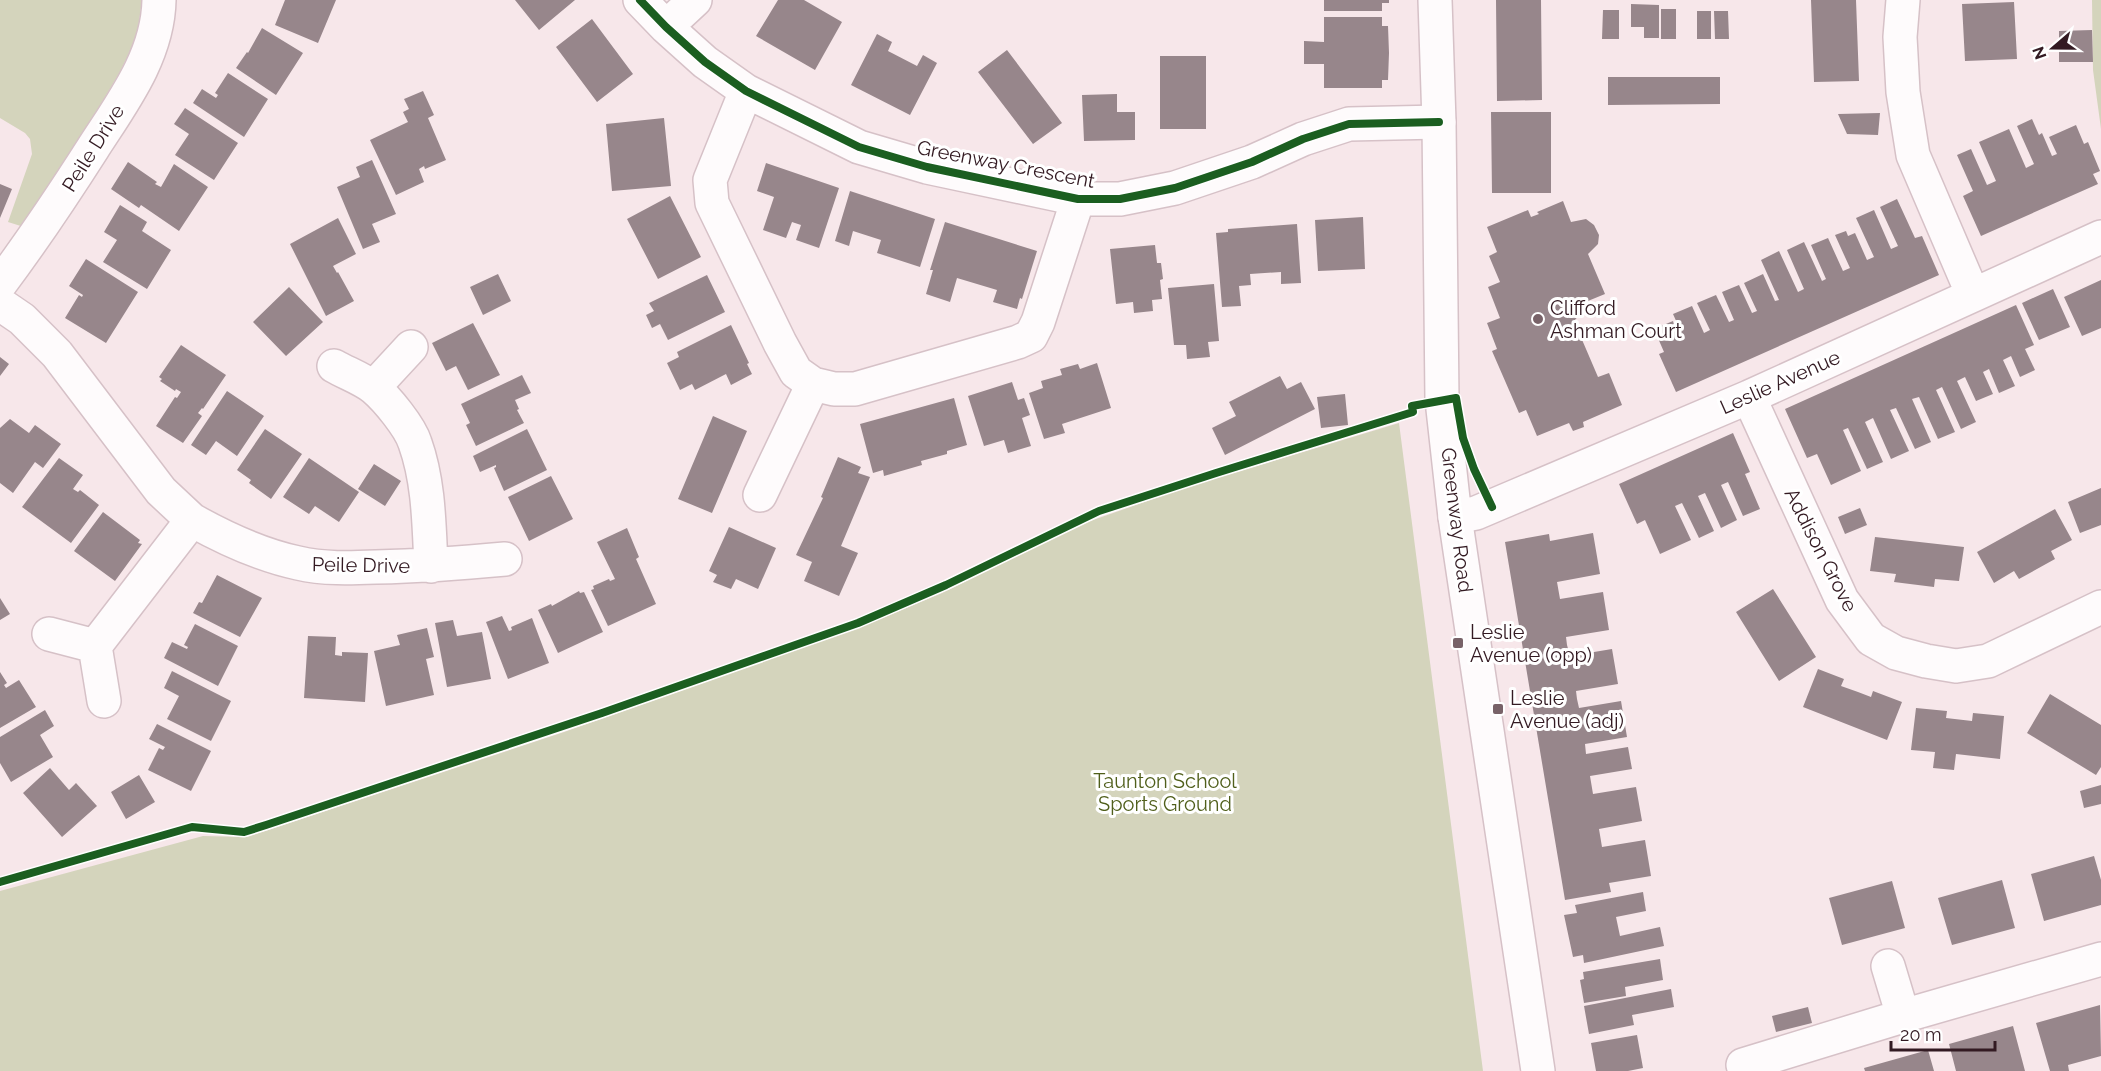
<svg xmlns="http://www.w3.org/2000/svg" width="2101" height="1071" viewBox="0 0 2101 1071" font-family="Raleway,sans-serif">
	<rect width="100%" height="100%" fill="#f7e7ea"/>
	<!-- green -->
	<path fill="#d4d4bc" d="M0,0h142l-5,37 -17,35 -54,91 -42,64 -16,-5 24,-68 -2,-15 -5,-6 -25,-15z
		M2092,0h9v129l-8,-59z
		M1399,423l84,648h-1483v-180l203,-55 44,1 317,-105 297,-105 81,-34 134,-67 114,-40z"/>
	<!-- building -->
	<path fill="#97868b" d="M285,0h51l-18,43 -43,-18z
		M515,0h60l-36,30z
		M778,0h26l38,22 -27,48 -59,-34z
		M1324,0h65v3h-7v8h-58z
		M1496,0h45l1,100 -45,1z
		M1811,0h45l3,81 -45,1z
		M2014,2l3,57 -52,2 -3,-57z
		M1631,4l28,1v33h-15v-11h-13z
		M1661,9h15v30h-15z
		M1603,10h16v29h-17z
		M1697,11h14v28h-14z
		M1714,11h14l1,28h-14z
		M1324,17h58v9h6l1,27 -1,27h-6v8h-58v-24h-20v-23l20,1z
		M592,19l41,55 -36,28 -41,-55z
		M262,28l41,25 -27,42 -40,-27 11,-16 1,1z
		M2092,30l1,32h-34v-31z
		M877,34l15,8 -4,9 29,15 6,-11 14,8 -27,52 -59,-30z
		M1007,50l55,73 -29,21 -55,-72z
		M1160,56h46v73h-46z
		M228,73l40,26 -24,38 -51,-34 9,-14 14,9 2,-3 -3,-2z
		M1608,77h112v27l-112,1z
		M423,91l11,24 -6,3 18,42 -21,9 -1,-3 -5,3 5,13 -28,13 -26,-55 38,-18 -5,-10 6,-3 -5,-10z
		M1117,94v18h18v28l-51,1 -2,-46z
		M185,108l53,35 -24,37 -39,-25 14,-21 -15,-10z
		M1491,112h60v81h-59z
		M1880,113l-2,22 -31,-1 -9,-20z
		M664,118l7,68 -59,5 -6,-67z
		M2032,119l7,16 3,-2 10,23 5,-2 -8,-17 27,-12 8,19 4,-2 12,29 -7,3 5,10 -117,52 -18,-40 10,-5 -16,-36 14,-6 16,36 9,-4 -17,-39 30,-13 17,39 8,-4 -17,-38z
		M372,160l24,54 -24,10 8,18 -17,7 -26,-62 23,-10 -4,-10z
		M128,162l29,20 -2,2 6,3 13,-23 34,23 -29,44 -38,-26 -2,3 -28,-19z
		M766,163l73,25 -20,60 -23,-8 5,-15 -9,-3 -6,16 -23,-8 11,-33 -17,-6z
		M0,184l12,5 -12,29z
		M850,191l85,28 -15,48 -43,-14 4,-13 -28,-9 -4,15 -14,-5z
		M670,196l31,61 -43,22 -31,-60z
		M1897,199l18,39 7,-2 17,39 -263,117 -17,-38 5,-2 -10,-23 19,-8 1,4 3,-2 -4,-9 19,-8 12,27 6,-3 -13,-27 19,-8 13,27 5,-2 -12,-28 17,-7 13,28 5,-2 -13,-28 19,-9 12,27 4,-1 -18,-40 18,-9 19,41 6,-3 -17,-39 17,-8 18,39 4,-2 -15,-34 17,-7 15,33 7,-3 -15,-33 11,-4 2,5 7,-3 12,27 7,-3 -18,-39 18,-8 17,39 7,-3 -18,-39z
		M1563,201l8,21 15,-3 8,6 5,10 -1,9 -10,10 17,40 -22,9 -1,9 -8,9 24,56 11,-4 13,32 -39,17 1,5 -11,4 -4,-8 -32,13 -11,-26 -7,3 -27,-62 5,-2 -10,-26 13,-5 -12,-31 12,-5 -11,-26 8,-4 -10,-25 41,-17 3,7 8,-3 -2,-2z
		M120,205l27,17 -5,9 29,19 -24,39 -44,-27 14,-22 -13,-8z
		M1363,217l2,52 -47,2 -3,-51z
		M338,218l18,36 -23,12 4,7 1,-1 16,29 -28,15 -36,-72z
		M945,222l92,29 -15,48 -2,-1 -3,11 -24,-7 4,-12 -40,-12 -7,24 -24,-8 7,-24h-3z
		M1297,224l4,59 -20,1v-12l-31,2 1,11 -12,1 2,20 -19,1 -6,-74 12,-1v-3z
		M1155,245l2,18h4l2,16 -3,1 2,19 -10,1 1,11 -19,2 -1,-11 -17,2 -6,-55z
		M86,259l52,33 -32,51 -41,-25 14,-23 3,2 1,-2 -14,-9z
		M498,274l13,27 -28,14 -13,-28z
		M707,275l18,37 -57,28 -8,-16 -8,4 -6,-13 8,-4 -5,-8z
		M2101,280v48l-19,8 -18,-39z
		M1214,284l5,57 -11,1 2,15 -23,2 -1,-14h-12l-6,-57z
		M289,287l34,35 -37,34 -33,-34z
		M2053,289l17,38 -31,13 -17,-37z
		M2016,305l18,40 -9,4 10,21 -15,7 -9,-21 -8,4 12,26 -16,7 -10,-24 -6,3 10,22 -17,7 -11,-24 -8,4 19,41 -15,7 -19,-42 -6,3 19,42 -17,7 -19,-42 -7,2 19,43 -16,7 -19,-41 -6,2 19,41 -18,8 -18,-41 -8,4 18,40 -16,7 -19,-41 -5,2 18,41 -30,14 -14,-31 -10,4 -22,-49z
		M473,323l27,52 -32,15 -12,-24 -10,5 -14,-28z
		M731,325l18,38 -2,1 5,10 -21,11 -5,-11 -31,16 -3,-6 -12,6 -13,-27 12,-6 -2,-5z
		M181,345l45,30 -23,34 -1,-1 -4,5 4,3 -19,27 -27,-17 19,-29 2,1 4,-6 -5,-3 -1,2 -15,-10 2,-2 -3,-2z
		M0,357l9,7 -9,12z
		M1097,363l14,45 -49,16 3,9 -21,6 -15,-46 14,-5 -2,-7 21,-6 -2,-6 18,-5 2,5z
		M522,375l9,18 -16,7 4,9 -2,1 7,13 -48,23 -10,-21 4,-2 -9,-19z
		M1280,376l7,13 14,-7 14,27 -90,46 -13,-27 24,-12 -7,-14z
		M1012,382l6,18 6,-2 6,17 -8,3 9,28 -23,7 -4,-13 -20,6 -16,-50z
		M227,391l37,25 -27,40 -21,-15 -10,14 -15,-10z
		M1345,394l3,31 -27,3 -4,-31z
		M954,398l13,47 -20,6v3l-26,7 1,4 -38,11 -1,-6 -10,3 -13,-49z
		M713,416l34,15 -35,82 -34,-14z
		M10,419l19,14 6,-8 26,19 -18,24 -8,-6 -22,31 -13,-10v-55z
		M265,429l37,25 -31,45 -22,-16 2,-3 -14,-10z
		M527,429l20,41 -43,21 -10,-23 2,-1v-2l-16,7 -7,-16z
		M1733,433l17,39 -5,2 15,35 -17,7 -15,-34 -7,3 16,35 -16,8 -16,-35 -7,3 16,35 -15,7 -17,-35 -7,3 16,34 -31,14 -15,-34 -8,4 -18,-40z
		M838,457l23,10 -3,6 12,4 -29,69 17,7 -19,43 -35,-15 8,-19 -16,-7 27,-57 -2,-1z
		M59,458l24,17 -10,14 5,3 2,-2 19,15 -28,38 -49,-36z
		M309,458l50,34 -20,30 -24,-16 -6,8 -26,-17z
		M374,464l27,17 -16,25 -27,-17z
		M551,476l22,43 -44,22 -21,-44z
		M2101,488v37l-21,8 -12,-31z
		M1860,508l7,17 -22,9 -7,-17z
		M2055,509l17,31 -21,11 4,8 -36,20 -5,-8 -20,12 -17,-31z
		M103,512l37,28 -2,3 4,1 -27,37 -41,-30z
		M729,527l47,21 -18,41 -22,-10 -5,10 -18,-7 4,-7 -8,-4z
		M627,528l12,29 -3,2 20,45 -48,22 -17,-36 3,-1 -1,-3 16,-7 1,2 5,-2 -18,-37z
		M1593,533l7,41 -43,8 3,17 43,-7 6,38 -43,7 1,8 3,11 42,-7 6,35 -42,7 1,8 2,9 42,-7 6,36 -42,7 1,10 42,-7 4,22 -42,7 3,18 43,-7 6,34 -43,8 3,18 43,-7 6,36 -42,7 2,9 -46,8 -60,-358 44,-8 1,7z
		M1875,537l89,10 -5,34 -24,-2 -1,8 -40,-5 2,-8 -26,-3z
		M217,575l45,23 -22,39 -47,-24 6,-11 3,1z
		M1773,589l43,68 -37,24 -43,-69z
		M579,591l1,2 4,-1 19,40 -45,21 -20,-43 13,-6 1,2z
		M0,598l10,16 -10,6z
		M502,616l7,15 3,-1 -1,-3 21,-9 17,45 -41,16 -22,-57z
		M453,620l4,16 25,-4 9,47 -44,8 -12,-64z
		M195,624l43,22 -20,40 -54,-28 8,-16 15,7 1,-2 -4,-2z
		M427,628l7,29 -8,2 8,36 -48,11 -12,-55 26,-6 -3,-10z
		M308,636l28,1 -1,18 7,1v-4l26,1 -3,49 -61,-4z
		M1818,669l26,10 -3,7 17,6 13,5 2,-6 29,11 -15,38 -84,-33z
		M172,671l59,30 -20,40 -44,-22 12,-23 -15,-8z
		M0,672l7,11 -3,2 2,3 13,-8 17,27 -36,21z
		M2050,694l51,31v42l-5,8 -69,-42z
		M1916,708l31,3 -1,7 26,3 1,-8 31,3 -4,43 -44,-5 -2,16 -21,-2 2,-16 -24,-2z
		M45,710l9,16 -14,9 13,22 -42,25 -11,-19v-26z
		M157,724l54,27 -20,40 -43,-21 11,-22 4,2 2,-3 -16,-8z
		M50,768l19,22 7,-7 21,23 -35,31 -39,-44z
		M139,775l16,27 -29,17 -15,-27z
		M2101,785v19l-17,4 -4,-17z
		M2094,856l7,24v25l-57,16 -13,-47z
		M2002,880l13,48 -63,17 -14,-47z
		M1892,881l13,47 -63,17 -13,-47z
		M1643,892l3,19 -30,6 4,19 40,-9 4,19 -80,17 -1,-8 -10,2 -9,-42 13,-2 -2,-8z
		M1660,959l3,21 -38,7 1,9 -42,7 -4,-23 4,-1 -1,-7z
		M1671,989l3,18 -42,8 2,10 -45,9 -5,-28z
		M2100,1005l1,51 -33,9 1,6h-19l-14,-48z
		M1808,1007l4,16 -36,9 -4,-16z
		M2013,1026l12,45h-69l-7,-27z
		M1637,1035l6,33 -15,3h-32l-5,-28z
		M1928,1050l6,21h-69l-1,-3z"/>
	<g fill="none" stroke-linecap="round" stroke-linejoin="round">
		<!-- street casing -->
		<g stroke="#d6c1c7" stroke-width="36">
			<path id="street" d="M640,0l26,27 39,35 41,29 113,56 68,20 151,32h42l55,-11 77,-26 51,-23 46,-15 90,-2
				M1903,0l-3,37 3,55 10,63 60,140
				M666,27l29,-27
				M746,91l-36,89 2,23 68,140 16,29 17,12 21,5h21l163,-47 13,-6 7,-14 40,-123
				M0,284c33,-44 63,-89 93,-136 29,-45 65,-92 66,-148
				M0,304l22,15 35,35 104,137 31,29
				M334,366c12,7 29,13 40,22 13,11 36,39 41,55 14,39 14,82 16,123
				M374,387l37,-40
				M1749,397l93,203 29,39 25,14 30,8 30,5 32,-5 113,-54
				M760,495l53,-111
				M1455,517l21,-4 273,-116 352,-160
				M49,634l46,12
				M104,701l-9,-55 97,-126c34,19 68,35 106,43 26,6 52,5 78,4 43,-1 86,-4 129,-8
				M1888,966l15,50
				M1743,1065l160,-49 198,-57"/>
		</g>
		<!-- primary casing -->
		<g stroke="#d6c1c7" stroke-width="36">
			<path id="primary" d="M1435,0l4,122 3,278 13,117 83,554"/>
		</g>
		<!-- street -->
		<use href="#street" stroke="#fefbfc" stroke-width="33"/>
		<!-- primary -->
		<use href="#primary" stroke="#fefbfc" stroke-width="33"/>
		<!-- cycleway casing -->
		<g stroke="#fff" stroke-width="11">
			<path id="cycleway" d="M640,0l26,27 39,35 41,29 113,56 68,20 151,32h42l55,-11 77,-26 51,-23 46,-15 90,-2
				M0,882l192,-55 52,5 22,-7 336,-112 256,-90 88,-38 153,-74 117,-38 197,-61 -1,-6 44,-8 7,40 11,31 18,38"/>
		</g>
		<!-- cycleway -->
		<use href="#cycleway" stroke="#1b5e20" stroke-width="8"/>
	</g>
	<!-- markers -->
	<g fill="#786268" stroke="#fff" stroke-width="2">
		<circle cx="1538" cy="319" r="6"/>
		<rect x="1452" y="637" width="12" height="12" rx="3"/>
		<rect x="1492" y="703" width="12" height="12" rx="3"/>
	</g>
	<g text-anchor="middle" stroke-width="6" stroke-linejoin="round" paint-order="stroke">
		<!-- street labels -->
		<g font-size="20" fill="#331a22" stroke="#fff">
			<text transform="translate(93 148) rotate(-58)" y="7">Peile Drive</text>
			<text transform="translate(1006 164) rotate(11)" y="7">Greenway Crescent</text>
			<text transform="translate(1780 382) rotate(-24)" y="7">Leslie Avenue</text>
			<text transform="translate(1457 520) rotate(83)" y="7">Greenway Road</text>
			<text transform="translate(1821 550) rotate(63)" y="7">Addison Grove</text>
			<text transform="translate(361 565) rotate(1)" y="7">Peile Drive</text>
		</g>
		<!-- poi labels -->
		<g font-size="20" fill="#331a22" stroke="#fff" text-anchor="start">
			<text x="1550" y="315">Clifford<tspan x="1550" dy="23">Ashman Court</tspan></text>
			<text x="1470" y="639">Leslie<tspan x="1470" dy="23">Avenue (opp)</tspan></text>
			<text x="1510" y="705">Leslie<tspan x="1510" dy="23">Avenue (adj)</tspan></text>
		</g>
		<!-- park labels -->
		<g font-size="20" fill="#505f1b" stroke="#fff">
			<text x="1165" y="788">Taunton School<tspan x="1165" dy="23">Sports Ground</tspan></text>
		</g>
	</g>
	<!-- north arrow -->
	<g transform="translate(2053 48) rotate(250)" stroke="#ffffff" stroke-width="4.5" paint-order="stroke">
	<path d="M0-4.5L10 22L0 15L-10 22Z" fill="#331a22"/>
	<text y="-9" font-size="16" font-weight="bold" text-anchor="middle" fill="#331a22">N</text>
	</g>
	<!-- scale -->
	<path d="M1891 1041v9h104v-9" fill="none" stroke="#331a22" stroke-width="3"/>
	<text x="1900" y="1041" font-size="18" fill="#331a22" stroke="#ffffff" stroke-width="4.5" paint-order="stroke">20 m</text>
</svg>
